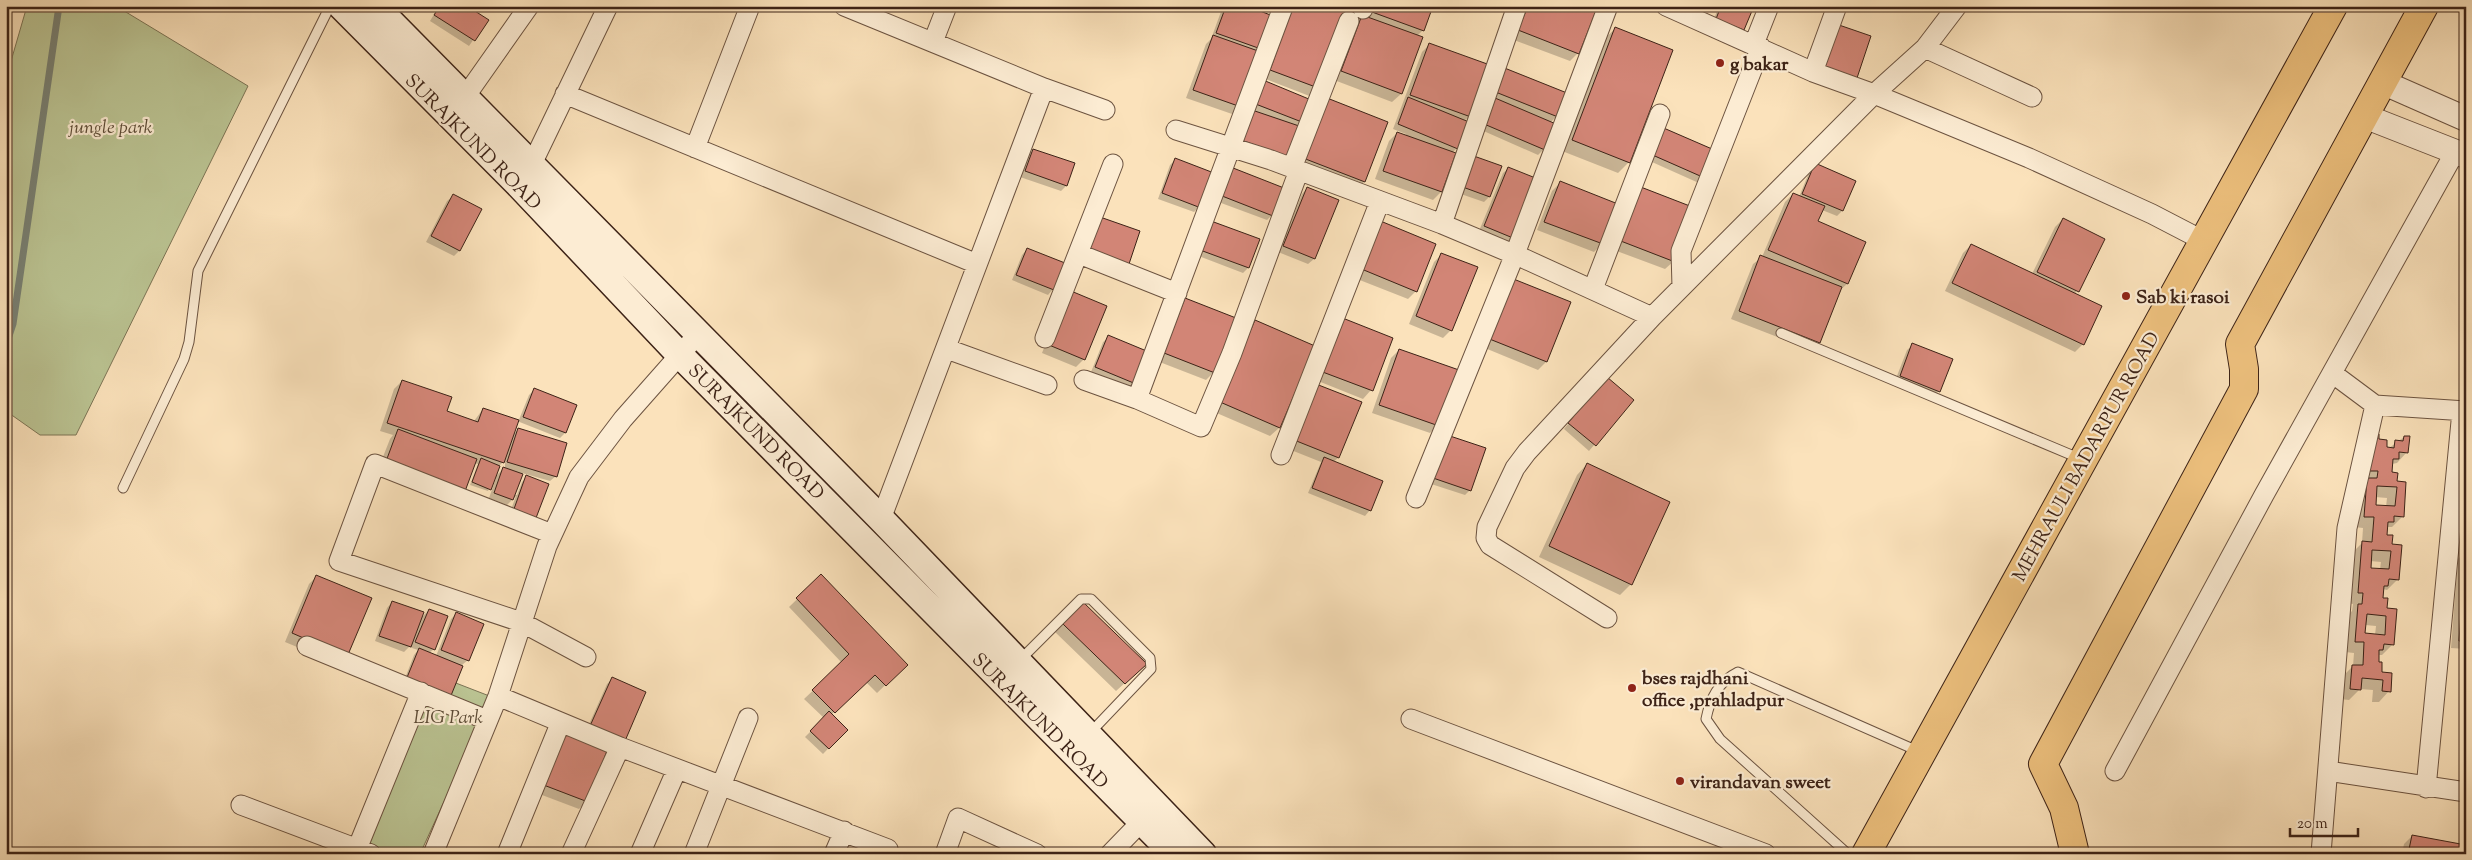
<svg xmlns="http://www.w3.org/2000/svg" width="2472" height="860" viewBox="0 0 2472 860" font-family="'Sorts Mill Goudy',serif">
	<rect width="100%" height="100%" fill="#fbe2bb"/>
	<filter id="stains"><feTurbulence type="fractalNoise" baseFrequency=".004" numOctaves="4"/><feColorMatrix values="0 0 0 0 .2 0 0 0 0 .09 0 0 0 0 .02 0 0 0 .5 -.17"/></filter>
	<radialGradient id="worn" r=".72"><stop offset=".6" stop-color="#630" stop-opacity="0"/><stop offset="1" stop-color="#630" stop-opacity=".3"/></radialGradient>
	<!-- green -->
	<path fill="#bbc493" stroke="#7c7455" d="M27,6h89l132,80 -172,349h-36l-34,-24v-347l3,4z
		M430,673l62,24 -72,157h-66z"/>
	<!-- shadow -->
	<path fill="#0003" fill-rule="evenodd" d="M439,6h26l22,14 -18,26 -39,-25z
		M1223,6h20l29,11 -32,89 -8,8 -46,-16 20,-54 5,-5z
		M1289,6l61,2 -38,89 -49,-19z
		M1371,6h61l-9,24 -6,6 4,2 -20,56 -9,8 -58,-22 20,-56z
		M1524,6h72l-18,47 -8,8 -59,-22z
		M1719,6h33l-9,23 -5,6 -26,-11z
		M1615,29l14,133 -11,11 -56,-22 42,-112z
		M1430,44l40,72 -6,5 -7,27 -5,5 -11,39 -8,8 -58,-21 14,-38 8,-8 8,3 1,-2 -13,-5 29,-77z
		M1497,74l60,42 -7,7 4,2 -10,24 -6,6 -59,-26z
		M1258,87l56,15 -20,56 -60,-14z
		M1319,108l68,15 -23,59 -8,8 -60,-24z
		M1654,133l63,20 -16,31 -58,-26z
		M1033,150l33,36 -5,5 -41,-14 8,-22z
		M1175,160l24,47 -5,5 -36,-13 12,-34z
		M1466,162l23,35 -5,5 -29,-10z
		M1815,165l40,17 -13,29 -5,5 -15,-6 -6,12 48,20 -17,42 -8,7 -20,51 -8,8 -80,-31 22,-55 9,-7 23,-55 8,-8 6,3 11,-27z
		M1509,168l3,69 -5,6 -28,-12 24,-58z
		M1223,173l49,42 -5,5 -54,-20z
		M1560,183l42,61 -8,8 -57,-22 15,-39z
		M1307,188l31,13 -24,58 -6,5 -30,-12 24,-58z
		M1625,194l49,67 -9,8 -59,-22z
		M453,196l27,14 -21,41 -5,5 -28,-14 21,-41z
		M2063,219l41,20 -29,55 8,50 -8,8 -130,-61 18,-38 8,-8 61,29 23,-47z
		M1378,222l38,69 -8,8 -56,-22z
		M1206,228l52,12 -10,28 -5,5 -47,-18z
		M1027,249l26,40 -5,6 -36,-15 10,-25z
		M1442,254l9,76 -8,8 -34,-14 25,-62z
		M1503,288l66,15 -23,59 -8,8 -58,-24z
		M1186,299l28,73 -8,8 -49,-19 21,-53z
		M1063,300l21,59 -8,8 -34,-14z
		M1256,322l58,25 -35,81 -9,8 -58,-25 36,-81z
		M1332,327l60,11 -21,52 -8,9 -50,-20z
		M1109,337l26,46 -5,6 -39,-17 12,-30z
		M1913,345l26,46 -6,5 -38,-15 12,-31z
		M1399,350l39,75 -8,8 -58,-20 19,-55z
		M402,381l43,31 29,9 9,-12 35,13 11,-27 5,-5 41,15 -10,28 -5,5 -43,-17 -4,14 5,-6 38,47 -6,5 -28,-8 -8,22h3l5,-13 5,-5 20,8 -38,30 7,-19 -9,9 -18,-7 7,-20h-2l11,-11v-7l-7,7 -10,24 -18,-6 8,-21 -4,-1 -97,9 13,-33 3,-4 -13,-4 14,-42z
		M1601,384l31,16 -43,51 -25,-22z
		M1309,393l51,9 -22,56 -5,4 37,48 -5,6 -57,-23 13,-31 -35,-14z
		M2404,437l3,15 -10,11 -5,1 -1,10 5,8 9,1 -3,34 -10,10h-5l-1,9 5,10 7,33 -11,11 -4,-1 -1,10 11,45 -11,11h-4l2,18 9,18 -10,11h-7l1,-12 -13,-1 -11,11 -9,-1 2,-22 11,-11 1,-13 -9,-1 2,-36 5,-5 1,-7 -5,-1 4,-50 10,-10 1,-15 -9,-1 23,-87 8,8h4zM2375,497l12,1 -1,9 -12,-1zM2370,561l11,1 -1,8 -10,-1zM2365,625l11,1 -1,9 -11,-1z
		M1442,442l28,48 -5,5 -37,-12z
		M1587,464l44,120 -11,11 -81,-38 38,-82z
		M2466,551v98l-15,-1 7,-89z
		M317,576l21,88 -53,-22 24,-58z
		M821,576l85,89 -29,28 -11,-11 -35,33 15,15 -23,24 -18,-17 19,-19 -20,-19 38,-36 -53,-56z
		M392,602l28,17 9,-9 5,39 -5,4 7,3 15,-37 5,-5 12,46 -6,5 -13,32 -47,-11 12,-31 4,-5 -9,-3 -5,5 -29,-11 12,-33z
		M1075,612l62,60 -21,19 -61,-59z
		M612,679l12,61 -38,-9 21,-47z
		M561,732l26,69 -8,8 -45,-17z
		M2412,836l54,18h-64l2,-10z"/>
	<g fill="none" stroke-linecap="round" stroke-linejoin="round">
		<!-- stream -->
		<path stroke="#788073" stroke-width="7" d="M6,345l7,-21 46,-318"/>
	</g>
	<!-- building -->
	<path fill="#d28576" stroke="#3d2317" fill-rule="evenodd" d="M440,6h27l22,14 -14,21 -41,-26z
		M1226,6h21l26,10 -12,33 -45,-16z
		M1293,6l59,1 -31,82 -51,-19z
		M1374,6h59l-9,25 -52,-19z
		M1528,6h70l-19,48 -61,-24z
		M1721,6h33l-10,24 -28,-11z
		M1362,15l61,22 -21,57 -61,-23z
		M1839,25l32,11 -14,42 -32,-11z
		M1615,27l58,23 -43,113 -58,-23z
		M1213,35l48,17 -20,55 -48,-17z
		M1429,43l61,22 -19,52 -61,-22z
		M1502,67l65,26 -9,24 -65,-26z
		M1263,80l53,22 -9,22 -54,-21z
		M1408,97l61,25 -11,27 -60,-25z
		M1327,98l61,24 -23,60 -62,-24z
		M1495,98l61,26 -11,26 -61,-26z
		M1249,109l56,19 -10,31 -57,-20z
		M1659,126l60,26 -12,27 -59,-26z
		M1397,132l59,21 -14,39 -59,-21z
		M1033,149l42,14 -8,23 -42,-15z
		M1471,155l31,11 -12,31 -30,-11z
		M1175,158l39,15 -13,35 -39,-15z
		M1815,163l41,18 -13,30 -41,-17z
		M1228,166l56,22 -11,28 -56,-22z
		M1508,167l30,12 -25,59 -29,-12z
		M1560,181l58,23 -15,40 -59,-22z
		M1633,184l62,24 -20,54 -62,-24z
		M1307,187l32,13 -24,59 -32,-13z
		M1793,193l32,13 -7,15 48,21 -18,42 -80,-34z
		M453,194l29,15 -22,42 -29,-15z
		M1100,217l40,14 -13,39 -41,-15z
		M2063,218l42,21 -26,53 -42,-20z
		M1378,220l58,24 -19,48 -58,-24z
		M1211,221l49,18 -11,29 -49,-18z
		M1971,244l131,62 -18,39 -132,-62z
		M1027,248l38,15 -11,27 -38,-15z
		M1441,253l37,14 -26,64 -36,-15z
		M1760,255l82,32 -22,56 -81,-32z
		M1511,278l60,24 -24,60 -60,-24z
		M1071,291l36,15 -22,54 -36,-15z
		M1185,298l51,20 -21,55 -51,-20z
		M1340,317l53,21 -20,53 -53,-20z
		M1255,320l60,26 -35,82 -60,-26z
		M1108,335l41,17 -13,32 -41,-17z
		M1912,343l41,16 -13,33 -40,-16z
		M1399,349l60,21 -20,56 -60,-21z
		M1607,377l27,23 -38,46 -28,-23z
		M402,380l50,17 -5,14 31,11 5,-14 36,12 -15,43 -117,-40z
		M1316,384l46,18 -23,56 -45,-18z
		M534,388l43,17 -11,28 -43,-16z
		M518,428l49,15 -10,34 -50,-15z
		M398,429l79,30 -13,35 -79,-30z
		M2369,434h10v5l8,1v7l7,1 1,-8 8,1 1,-5h6l-2,17 -9,-1v7h-6l-1,13 6,1 -1,8 9,1 -2,35 -10,-1v6h-6l-1,13h6l-1,9 10,1 -3,35 -10,-1 -1,7h-4l-1,12h5l-1,10 10,1 -3,36 -10,-1 -1,6h-4v12h3v10l10,1 -1,19 -9,-1 1,-11 -21,-2 -1,12 -11,-1 2,-24h11l1,-23h-9l3,-38h4l1,-11h-5l4,-52 10,1 2,-25h-10l3,-39h10l1,-7h-11zM2377,486l20,1 -2,19 -19,-1zM2372,550l19,1 -2,18 -18,-1zM2367,614l19,2 -1,19 -20,-2z
		M1447,435l39,13 -15,43 -38,-13z
		M1324,457l59,24 -12,30 -59,-23z
		M481,458l19,8 -9,24 -19,-8z
		M1587,463l83,39 -38,83 -83,-39z
		M503,467l20,7 -10,26 -19,-7z
		M526,475l23,9 -13,34 -22,-9z
		M2465,549h1v92h-7z
		M821,574l87,91 -22,21 -11,-11 -40,38 -23,-23 37,-36 -53,-56z
		M316,575l56,23 -25,59 -55,-24z
		M392,601l32,11 -13,35 -32,-11z
		M1083,602l64,62 -22,20 -62,-60z
		M429,609l19,7 -13,34 -20,-8z
		M456,612l28,12 -15,37 -28,-11z
		M419,648l44,18 -13,32 -44,-18z
		M612,677l34,15 -21,49 -35,-15z
		M829,711l19,19 -19,19 -19,-18z
		M561,730l47,18 -20,54 -47,-18z
		M2412,835l54,10v9h-58z"/>
	<g fill="none" stroke-linecap="round" stroke-linejoin="round">
		<!-- service casing -->
		<g stroke="#6c5340" stroke-width="11">
			<path id="service" d="M1781,333l300,126
				M123,488l61,-129 5,-17 9,-71 132,-265
				M1020,660l61,-61h10l59,59 1,11 -61,64
				M1848,854l-128,-115 -14,-20c4,-20 12,-37 32,-47l182,80"/>
		</g>
		<!-- minor casing -->
		<g stroke="#6c5340" stroke-width="21">
			<path id="minor" d="M844,6l200,82 -163,431
				M1666,6l147,66 61,22 155,64 123,56 52,27
				M1363,9l1,-3
				M933,42l14,-36
				M1754,44l15,-38
				M1925,48l107,49
				M1813,72l24,-66
				M1044,88l61,22
				M565,94l412,170
				M465,97l64,-91
				M1176,130l95,30 171,64 83,35 127,58
				M695,148l55,-142
				M532,164l76,-158
				M1292,168l57,-147
				M1442,224l75,-218
				M1079,254l98,39
				M1682,287l-1,-36 80,-204
				M1593,289l67,-175
				M1045,338l68,-174
				M947,349l100,36
				M2332,373l43,32
				M1084,380l53,19 64,28 31,-74 67,-183
				M1137,399l146,-392
				M1281,455l99,-254
				M1416,498l99,-244 93,-248
				M552,534l-177,-70 -36,97 182,61 65,35
				M1607,618l-117,-73 -4,-7 1,-11 28,-59 12,-16 125,-135 222,-223 51,-46 32,-42
				M307,646l180,74
				M498,696l122,51 268,102
				M1411,719l355,135
				M2115,771l149,-276 191,-343
				M2328,771l138,21
				M2426,788l36,-377
				M241,805l130,49
				M357,849l64,-157
				M433,854l65,-158 49,-150 32,-69 44,-58 76,-86
				M507,854l53,-130
				M571,854l49,-107
				M640,854l37,-85
				M694,854l54,-136
				M834,854l10,-23
				M945,854l13,-36 79,36
				M1110,854l32,-33
				M2321,854l26,-326 28,-123 91,6"/>
		</g>
		<!-- tertiary casing -->
		<g stroke="#6c5340" stroke-width="26">
			<path id="tertiary" d="M2382,82l84,37
				M2364,116l102,40"/>
		</g>
		<!-- secondary casing -->
		<g stroke="#3d2317" stroke-width="29">
			<path id="secondary" d="M341,6l176,177 162,171 495,500
				M375,6l506,513 322,335"/>
		</g>
		<!-- primary casing -->
		<g stroke="#3d2317" stroke-width="30">
			<path id="primary" d="M1866,854l467,-848
				M2075,854l-11,-46 -21,-44 201,-375v-20l-4,-25 184,-338"/>
		</g>
		<!-- service -->
		<use href="#service" stroke="#fcecd3" stroke-width="9"/>
		<!-- minor -->
		<use href="#minor" stroke="#fcecd3" stroke-width="19"/>
		<!-- tertiary -->
		<use href="#tertiary" stroke="#fcecd3" stroke-width="24"/>
		<!-- secondary -->
		<use href="#secondary" stroke="#fcecd3" stroke-width="26"/>
		<!-- primary -->
		<use href="#primary" stroke="#eec17e" stroke-width="28"/>
	</g>
	<!-- markers -->
	<g fill="#8f2418" stroke="#fcecd3" stroke-width="2">
		<circle cx="1720" cy="63" r="5"/>
		<circle cx="2126" cy="296" r="5"/>
		<circle cx="1632" cy="688" r="5"/>
		<circle cx="1680" cy="781" r="5"/>
	</g>
	<g text-anchor="middle" stroke-width="4.5" stroke-linejoin="round" paint-order="stroke">
		<!-- poi labels -->
		<g font-size="19" font-weight="bold" fill="#3d2317" stroke="#fcecd3" text-anchor="start">
			<text x="1730" y="70">g bakar</text>
			<text x="2136" y="303">Sab ki rasoi</text>
			<text x="1642" y="684">bses rajdhani<tspan x="1642" dy="22">office ,prahladpur</tspan></text>
			<text x="1690" y="788">virandavan sweet</text>
		</g>
		<!-- park labels -->
		<g font-size="19" font-style="italic" fill="#5c4b36" stroke="#fcecd3">
			<text x="111" y="133">jungle park</text>
			<text x="448" y="723">LIG Park</text>
		</g>
		<!-- street labels -->
		<g font-size="19" fill="#3d2317" stroke="#fcecd3">
			<text transform="translate(474 141) rotate(45)" y="7">SURAJKUND ROAD</text>
			<text transform="translate(757 431) rotate(45)" y="7">SURAJKUND ROAD</text>
			<text transform="translate(2085 456) rotate(-61)" y="7">MEHRAULI BADARPUR ROAD</text>
			<text transform="translate(1041 720) rotate(45)" y="7">SURAJKUND ROAD</text>
		</g>
	</g>
	<!-- margin -->
	<rect width="2472" height="860" fill="none" stroke="#fbe2bb" stroke-width="25"/>
	<rect x="8" y="8" width="2457" height="845" fill="none" stroke="#3d2317" stroke-width="2.5"/>
	<rect x="12" y="12" width="2447" height="835" fill="none" stroke="#3d2317"/>
	<!-- scale -->
	<path d="M2290 828v8h68v-8" fill="none" stroke="#3d2317" stroke-width="2.5"/>
	<text x="2297" y="828" font-size="15" fill="#3d2317" stroke="#fcecd3" stroke-width="4" paint-order="stroke">20 m</text>
	<rect width="100%" height="100%" filter="url(#stains)"/>
	<rect width="100%" height="100%" fill="url(#worn)"/>
</svg>
